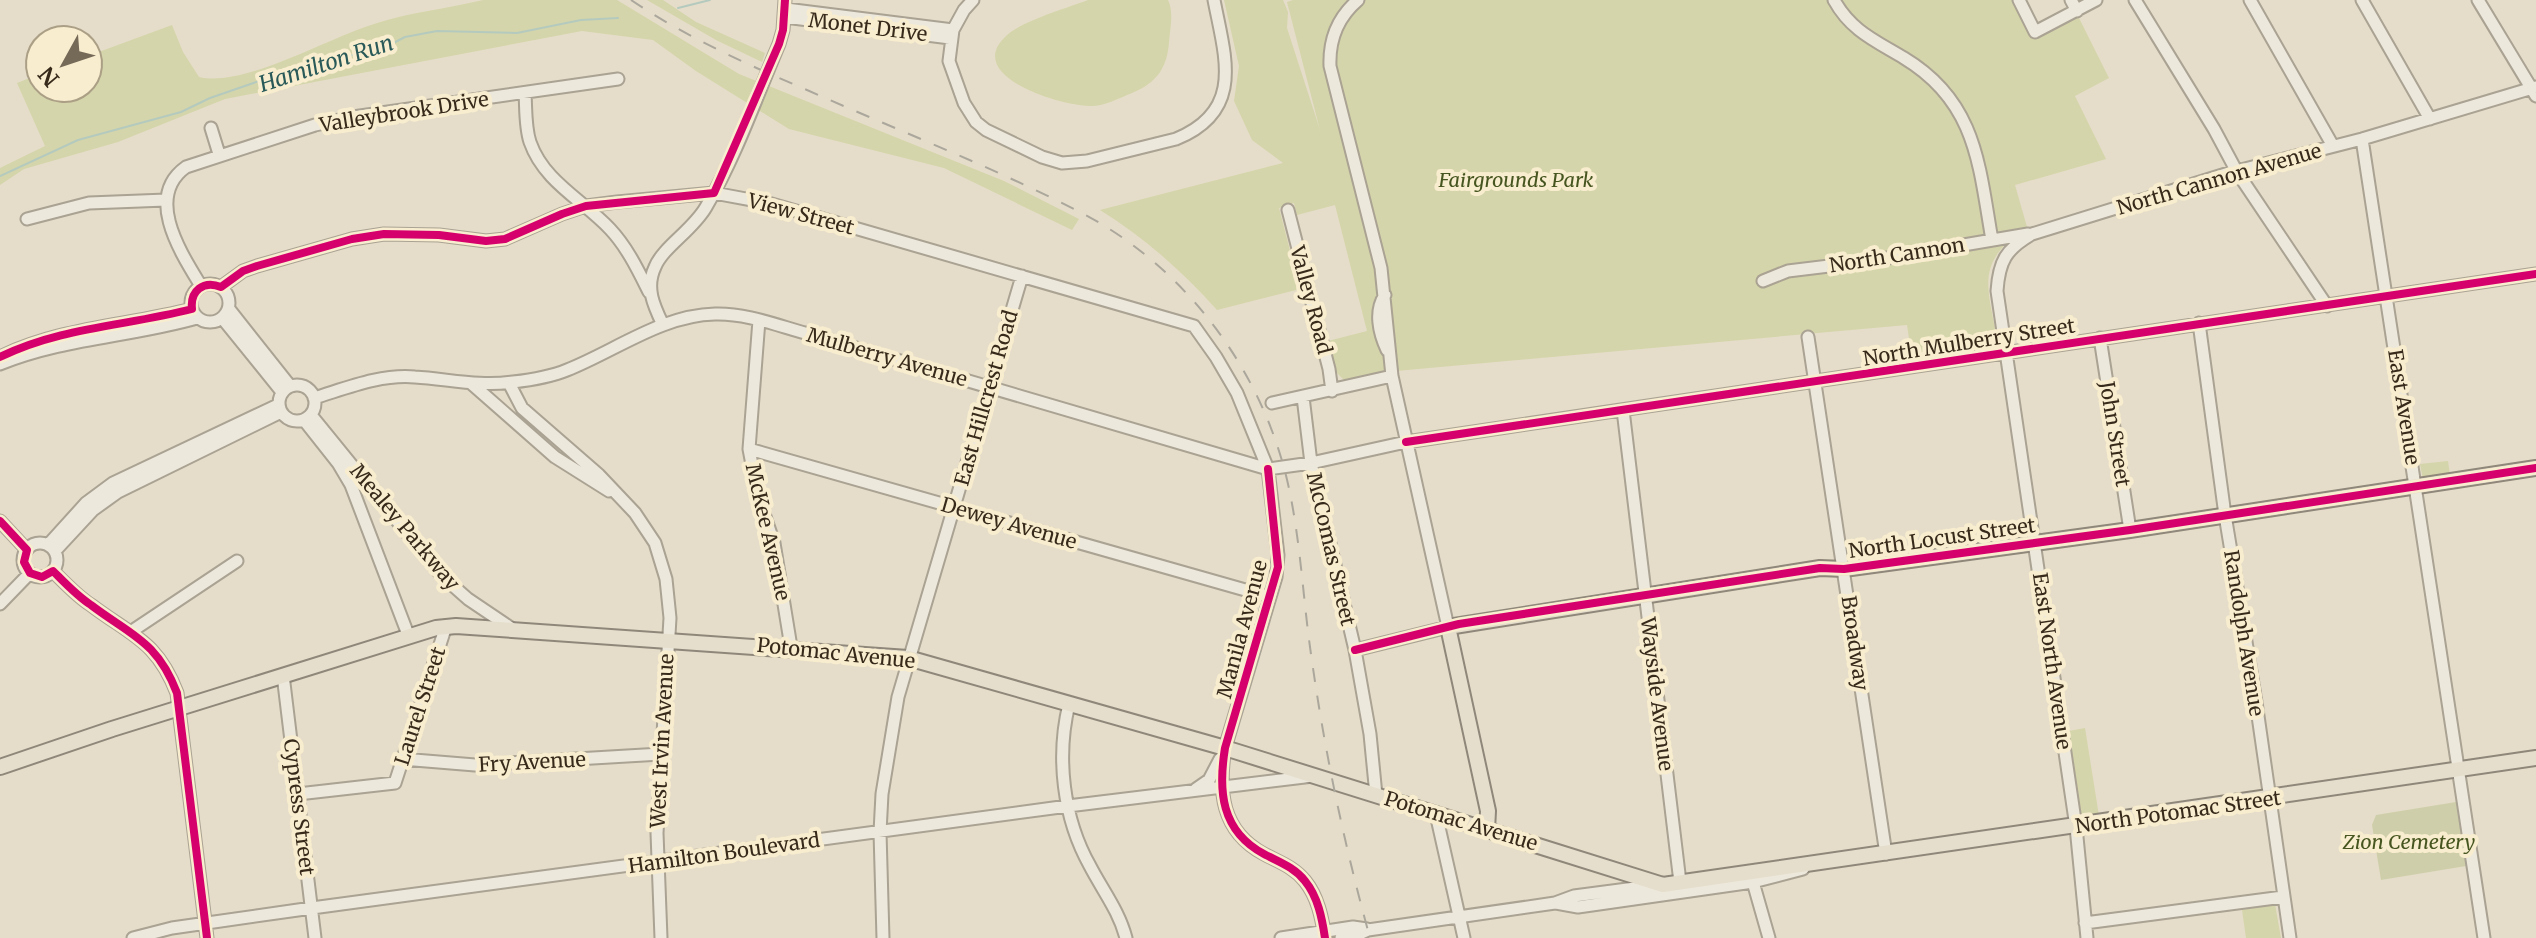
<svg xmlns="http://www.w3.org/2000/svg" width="2536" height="938" viewBox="0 0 2536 938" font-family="Merriweather,serif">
	<rect width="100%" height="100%" fill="#e5ddc9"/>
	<!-- green -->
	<path fill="#d4d5aa" d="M483,0h134l122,74 265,107 75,38 -7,11 -128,-62 -155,-39 -93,-58 -43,-31 -71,-9 -357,68 -107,43 -94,27 -24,16v-17l45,-22 -28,-63 23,-9v14h48v-32l84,-31 11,27 16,25c44,11 129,-39 175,-53 35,-12 73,-15 109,-24z
		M647,0h16l33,22 69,31 -3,9 -46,-22z
		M1088,0h80c6,12 2,29 1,42 -2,27 -13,41 -37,51 -13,5 -27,13 -41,13 -26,1 -126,-28 -87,-68 16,-17 61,-29 84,-38z
		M1224,0h59l5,12 -1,16 33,102 -33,-128 6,-2h720l20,37 44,-23 32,64 -34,18 31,63 -91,26 12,42c-55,37 -38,61 -29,118l-86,13 -5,-33 -511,46 -52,9 -8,-8 -8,-31 39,-10 -32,-126 -38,10 -3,-12 -15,5 21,81 -83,21c-35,-39 -72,-72 -117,-100l183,-47 -31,-23 -18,-39 5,-35z
		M2448,461l2,14 -27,4 -3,-15z
		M2085,728l14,88 -13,2 -5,-3 -12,-84z
		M2275,904l6,34h-35l-4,-28z"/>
	<!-- cemetery -->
	<path fill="#cecfaa" d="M2456,802l10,64 -85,14 -9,-55 4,-10z"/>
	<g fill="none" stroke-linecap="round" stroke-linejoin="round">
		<!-- stream -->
		<path stroke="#b5cabe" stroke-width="2" d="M678,8l32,-8
			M0,176l78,-36 103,-28 29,-14 113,-39 53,-7 29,-15 32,-6 80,2 64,-13 37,-2"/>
		<!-- minor casing -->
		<g stroke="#aaa293" stroke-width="15">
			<path id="minor" d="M973,0l-9,10 -11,20 -4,31 15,42 12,19 10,8 56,27 20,6 25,-2 89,-22c69,-28 49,-82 38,-139
				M1834,0c17,31 42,41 70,58 73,44 75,108 88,182
				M2019,0l16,32 61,-32
				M2071,0l6,11
				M2135,0l79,129 23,43 90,134
				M2250,0l83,146
				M2362,0l68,119
				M2478,0l58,96
				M786,9l167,21
				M785,17l165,21
				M525,93c1,16 0,34 5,49 14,40 53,58 80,87 17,18 28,41 39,63
				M211,128l8,26
				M2362,139l122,799
				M1288,210l41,159 3,22
				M27,219l62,-16 77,-3
				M1763,281l25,-10 82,-10 158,-27
				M191 303a19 19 0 1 1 38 0a19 19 0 1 1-38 0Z
				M201,286c-20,-33 -57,-89 -15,-119l129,-42 38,-8 265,-38
				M221,287l22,-16 14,-5 95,-27 32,-5 55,1 47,6 19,-2 57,-25 24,-8 31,-4 97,-9 54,10 426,123 22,31 21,36 31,76 10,86 -2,22 -51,171c-7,43 -4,83 39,106 15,8 30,13 41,27 13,16 17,37 20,57
				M1385,295c-11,16 -6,38 2,55
				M229,309l61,77
				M223,319l59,73
				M759,320l-10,129 9,47 16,47 17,104
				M2199,323l26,192 31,187 34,236
				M663,325c-9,-19 -18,-37 -8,-58 8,-20 38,-37 51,-60 30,-51 50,-109 73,-163l4,-14 2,-30
				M1808,337l78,517
				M2100,338l30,192
				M0,357c61,-30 126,-31 192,-48
				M0,364c65,-26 130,-27 197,-46
				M509,383l13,25 77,67 36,38 20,30 11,36 4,39 -13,215 4,105
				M472,384l83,73 54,34
				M279 403a18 18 0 1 1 36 0a18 18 0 1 1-36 0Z
				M1303,397l8,66 44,187 15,84 6,61
				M314,398c33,-10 66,-24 101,-21 33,2 65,10 98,5 18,-2 37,-5 54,-12 48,-19 95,-55 148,-56 30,-1 61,11 90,19l463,136 43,-6 95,-21 1130,-168
				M1272,403l120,-27
				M1623,410l57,472
				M311,415l131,161 26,23 43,29
				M304,420l34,43 13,22 58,152
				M749,449l521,148
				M0,521l27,29
				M23 560a17 17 0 1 1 34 0a17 17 0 1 1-34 0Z
				M48,545l38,-42 27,-20 165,-78
				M55,551l38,-41 25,-18 163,-80
				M53,571c12,12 24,25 38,34 41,31 66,36 86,88l30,245
				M0,604l30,-31
				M132,631l105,-70
				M1355,650l93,-23 -56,-251 -11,-108 -51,-202c-1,-26 8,-49 28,-66
				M283,675l32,263
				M1069,704c-13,53 -6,114 21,162 13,25 29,45 36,72
				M402,759l73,6 186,-11
				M1196,789l13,-9 11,-21
				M298,794l97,-11 51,-157
				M1436,814l28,124
				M1753,882l16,56
				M1556,903l22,4 175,-25 50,-13
				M2085,923l198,-26
				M133,938l39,-10 140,-20 756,-102 245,-30
				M883,938l-3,-106 2,-38 16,-97 124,-421
				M1281,938l72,-11 14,2
				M1341,938l14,-2 13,-6 187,-27 19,-7 84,-11
				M2087,938l-11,-111 -79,-536c2,-30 9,-42 35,-57l197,-61 133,-34 174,-52"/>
		</g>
		<!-- major casing -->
		<g stroke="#8f877a" stroke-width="18">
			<path id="major" d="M0,767l112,-38 324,-101 20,-2 452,32 317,90 438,137 873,-127
				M1487,830l1,-19 -40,-184 372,-59 24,1 286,-39 406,-62"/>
		</g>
		<!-- minor -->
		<use href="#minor" stroke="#ece8dc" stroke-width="11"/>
		<!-- major -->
		<use href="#major" stroke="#e5decc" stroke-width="14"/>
		<!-- rail -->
		<path stroke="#aba79c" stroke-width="2" stroke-dasharray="14 14" stroke-linecap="butt" d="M631,0c55,37 115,64 176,90 90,40 183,76 271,121 106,54 184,158 210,273 13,58 15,118 24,177 13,93 33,186 58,277"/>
		<!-- cycleway casing -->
		<g stroke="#f8edce" stroke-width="13">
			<path id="cycleway" d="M0,357c61,-30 126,-31 192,-48 -2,-18 11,-29 29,-22l22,-16 14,-5 95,-27 32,-5 55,1 47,6 19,-2 57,-25 24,-8 128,-13 65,-149 4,-14 2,-30
				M1406,442l1130,-168
				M1268,469l10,98 -53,181c-7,43 -4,83 39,106 15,8 30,13 41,27 13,16 17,37 20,57
				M0,521l27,29 -3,12 6,11 12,4 11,-6c12,12 24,25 38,34 41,31 66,36 86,88l30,245
				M1355,650l104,-26 361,-56 24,1 286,-39 406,-62"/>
		</g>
		<!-- cycleway -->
		<use href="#cycleway" stroke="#d6006c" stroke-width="8"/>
	</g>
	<g text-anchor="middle" stroke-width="8" stroke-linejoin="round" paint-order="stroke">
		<!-- street labels -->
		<g font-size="20" fill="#382a1b" stroke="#f8edce">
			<text transform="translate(868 27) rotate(7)" y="7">Monet Drive</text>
			<text transform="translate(404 112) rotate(-9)" y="7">Valleybrook Drive</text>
			<text transform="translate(2219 179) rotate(-16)" y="7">North Cannon Avenue</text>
			<text transform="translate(801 214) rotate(15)" y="7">View Street</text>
			<text transform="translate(1897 255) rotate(-9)" y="7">North Cannon</text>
			<text transform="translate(1311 300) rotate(75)" y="7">Valley Road</text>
			<text transform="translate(1969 342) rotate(-9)" y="7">North Mulberry Street</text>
			<text transform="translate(887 357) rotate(16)" y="7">Mulberry Avenue</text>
			<text transform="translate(986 398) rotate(-74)" y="7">East Hillcrest Road</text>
			<text transform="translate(2404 407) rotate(81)" y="7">East Avenue</text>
			<text transform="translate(2115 434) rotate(81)" y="7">John Street</text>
			<text transform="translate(1009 523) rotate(16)" y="7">Dewey Avenue</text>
			<text transform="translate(405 527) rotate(50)" y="7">Mealey Parkway</text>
			<text transform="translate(768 532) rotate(77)" y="7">McKee Avenue</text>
			<text transform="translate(1942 538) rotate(-8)" y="7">North Locust Street</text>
			<text transform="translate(1331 549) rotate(77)" y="7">McComas Street</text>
			<text transform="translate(1242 629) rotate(-75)" y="7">Manila Avenue</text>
			<text transform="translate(2244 633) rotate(81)" y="7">Randolph Avenue</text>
			<text transform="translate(1855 643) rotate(82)" y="7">Broadway</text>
			<text transform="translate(836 653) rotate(6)" y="7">Potomac Avenue</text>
			<text transform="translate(2052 661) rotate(82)" y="7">East North Avenue</text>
			<text transform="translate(1657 694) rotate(83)" y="7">Wayside Avenue</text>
			<text transform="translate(420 706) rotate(-72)" y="7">Laurel Street</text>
			<text transform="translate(662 741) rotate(-87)" y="7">West Irvin Avenue</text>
			<text transform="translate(532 762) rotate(-3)" y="7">Fry Avenue</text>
			<text transform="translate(299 807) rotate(83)" y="7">Cypress Street</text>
			<text transform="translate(2178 812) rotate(-8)" y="7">North Potomac Street</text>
			<text transform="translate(1461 821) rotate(17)" y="7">Potomac Avenue</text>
			<text transform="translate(724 853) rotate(-8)" y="7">Hamilton Boulevard</text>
		</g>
		<!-- park labels -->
		<g font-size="20" font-style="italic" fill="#475620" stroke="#f8edce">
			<text x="1516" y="187">Fairgrounds Park</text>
			<text x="2409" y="849">Zion Cemetery</text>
		</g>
		<!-- water labels -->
		<g font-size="22" font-style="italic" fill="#295958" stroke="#f8edce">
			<text transform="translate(326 63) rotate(-18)" y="8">Hamilton Run</text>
		</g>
	</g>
	<!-- north arrow -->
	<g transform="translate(64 64) rotate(230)"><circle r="38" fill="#f8edce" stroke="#ab9f86" stroke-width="2"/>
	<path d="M0-6L14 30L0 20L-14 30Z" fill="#756958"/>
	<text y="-12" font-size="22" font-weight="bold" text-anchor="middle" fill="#382a1b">N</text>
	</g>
</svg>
